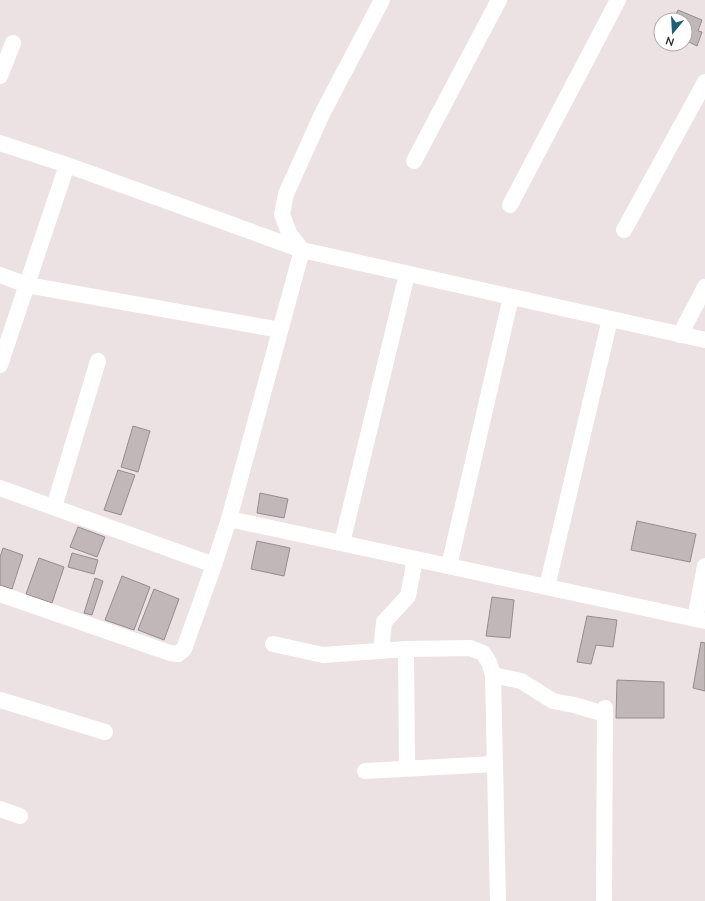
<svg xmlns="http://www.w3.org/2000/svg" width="705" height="901" viewBox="0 0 705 901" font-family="'Nunito Sans',sans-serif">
	<rect width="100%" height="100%" fill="#ece2e3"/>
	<!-- building -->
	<path fill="#c1b7b8" stroke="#958c8d" d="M678,10l24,10 -4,11 4,1 -5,14 -12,-6v-20h-12z
		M133,426l17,5 -12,41 -17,-5z
		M118,470l17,5 -14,40 -17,-5z
		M260,493l28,6 -4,19 -27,-5z
		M637,521l59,13 -6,28 -59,-12z
		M78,527l27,10 -8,20 -27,-10z
		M257,541l33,7 -6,28 -33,-7z
		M3,548l20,7 -11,34 -12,-4v-28z
		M72,553l26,7 -4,14 -26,-7z
		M39,558l25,9 -12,36 -26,-9z
		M122,576l28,11 -16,43 -29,-10z
		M95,578l8,3 -11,34 -8,-2z
		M154,589l25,10 -15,41 -26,-10z
		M492,597l22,3 -4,38 -24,-2z
		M587,616l30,4 -4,27 -17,-2 -5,19 -14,-2z
		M701,642l4,1v48l-12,-3z
		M617,680l47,2v36h-48z"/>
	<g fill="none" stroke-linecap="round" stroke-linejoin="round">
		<!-- minor -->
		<path stroke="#fff" stroke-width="16" d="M382,0l-59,112 -37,82 -4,20 7,19 13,17 403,90
			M0,76l13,-33
			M0,143l67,22 235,85 -73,269 -15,46 -30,84 -6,5 -8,-1 -170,-59
			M414,161l85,-161
			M510,205l108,-205
			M624,230l81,-148
			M0,275l27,10 253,45
			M680,335l25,-48
			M0,365l67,-200
			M0,488l214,77
			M54,507l44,-146
			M229,519l476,102
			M342,543l65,-269
			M449,566l62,-269
			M547,587l63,-268
			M695,619l10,-53
			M273,644l50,11 83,-6 64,-1 13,5 6,9 4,13 5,226
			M406,649l1,120
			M381,651l3,-29 24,-26 7,-37
			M493,675l28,6 32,20 21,4 31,9
			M0,700l105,32
			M365,771l130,-7
			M0,809l20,7
			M604,901l1,-193"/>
	</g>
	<!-- north arrow -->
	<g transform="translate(673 32) rotate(198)"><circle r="19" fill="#ffffff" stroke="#acabab"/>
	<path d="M0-3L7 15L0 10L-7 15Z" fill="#215e75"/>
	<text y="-6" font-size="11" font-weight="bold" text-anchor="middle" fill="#302c2d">N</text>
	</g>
</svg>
